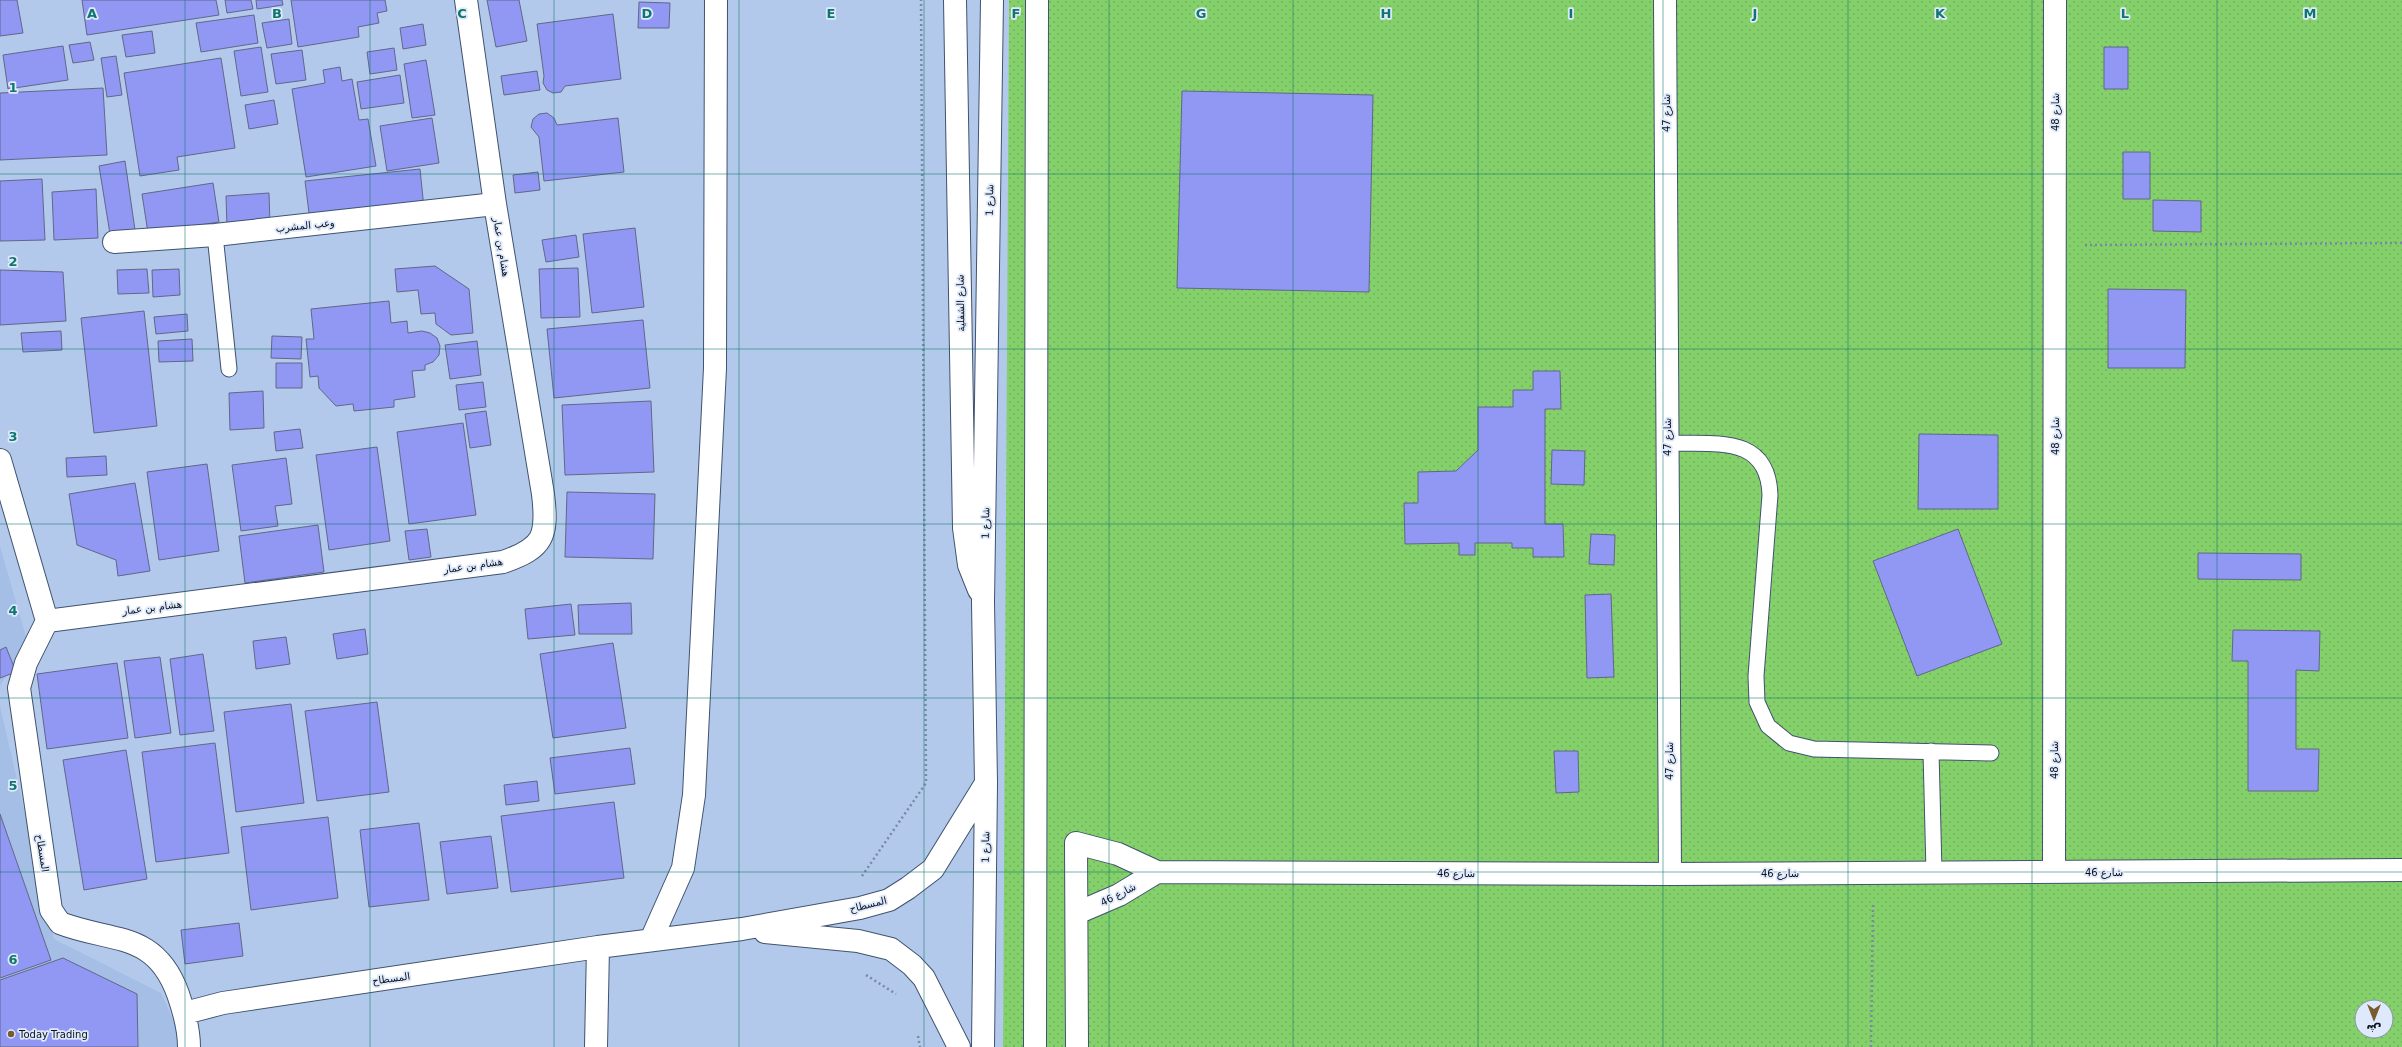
<svg xmlns="http://www.w3.org/2000/svg" width="2402" height="1047" viewBox="0 0 2402 1047" font-family="'DejaVu Sans','Noto Naskh Arabic',sans-serif">
	<defs>
		<pattern id="grass-dots" width="8" height="8" patternUnits="userSpaceOnUse"><rect width="8" height="8" fill="#84d16b"/><path d="M2 2h.1M6 6h.1" fill="none" stroke="#71b25c" stroke-width="1.8" stroke-linecap="round"/></pattern>
	</defs>
	<rect width="100%" height="100%" fill="#b3c9eb"/>
	<!-- built -->
	<path fill="#a4bee5" d="M0,546l27,94 -27,46z
		M0,706l54,233 107,54 22,49v5h-183z"/>
	<!-- grass -->
	<path fill="url(#grass-dots)" fill-rule="evenodd" d="M1009,0h1393v1047h-1399zM2362,1007h24v24h-24z"/>
	<!-- building -->
	<path fill="#9098f4" stroke="#626688" d="M0,0h17l6,33 -23,3z
		M82,0h134l3,15 -132,20z
		M225,0h26l2,9 -26,4z
		M256,0h26l1,5 -26,4z
		M291,0h94l2,11 -10,2 2,10 -21,4 1,10 -61,10z
		M487,0h32l8,41 -31,6z
		M639,2l31,1 -1,25h-31z
		M613,14l8,65 -56,7 -4,6 -8,1 -6,-3 -4,-7 1,-7 -7,-52z
		M254,15l4,28 -57,9 -5,-29z
		M289,19l3,25 -25,4 -5,-25z
		M423,24l3,21 -23,4 -3,-21z
		M152,31l3,22 -29,4 -4,-22z
		M90,42l4,18 -21,3 -4,-18z
		M63,46l5,34 -60,9 -5,-34z
		M261,47l7,45 -27,4 -7,-45z
		M2104,47h24v42h-24z
		M394,48l3,22 -27,4 -3,-22z
		M302,50l4,30 -30,4 -5,-30z
		M116,56l6,39 -15,2 -6,-39z
		M221,58l14,90 -58,9 2,13 -39,6 -16,-103z
		M426,60l9,55 -23,3 -8,-54z
		M340,67l2,14 10,-2 7,41 9,-1 8,47 -70,11 -14,-88 33,-6 -2,-13z
		M537,71l3,19 -36,5 -3,-19z
		M400,75l4,28 -43,6 -4,-27z
		M103,88l4,67 -107,5v-67z
		M1182,91l191,4 -4,197 -192,-4z
		M274,100l4,24 -29,5 -4,-24z
		M547,113l7,5 3,7 61,-7 6,54 -80,9 -5,-44 -8,-10 2,-8 6,-5z
		M432,118l7,45 -52,8 -7,-45z
		M2123,152h27v47h-27z
		M125,161l11,76 -25,3 -12,-74z
		M420,169l4,39 -114,13 -5,-40z
		M538,172l2,18 -25,3 -2,-18z
		M42,179l3,61 -45,1v-60z
		M213,183l6,39 -71,11 -6,-39z
		M96,189l2,49 -44,2 -2,-48z
		M269,193l1,32 -43,2 -1,-31z
		M2153,200l48,1v31l-48,-1z
		M635,228l9,79 -52,6 -9,-79z
		M576,235l3,22 -33,5 -4,-22z
		M435,266l34,23 4,44 -22,2 -15,-11 -1,-11 -14,1 -3,-24 -21,2 -2,-23z
		M578,268l2,49 -39,1 -2,-49z
		M147,269l2,24 -31,1 -1,-24z
		M179,269l1,26 -27,2 -1,-27z
		M0,270l63,2 3,49 -66,4z
		M2108,289l78,1 -1,78h-77z
		M389,301l2,22 16,-2 1,12 14,-2 8,2 7,5 3,8 -1,9 -6,7 -8,3v5l-13,1 3,26 -21,3v7l-40,4 -1,-7 -17,2 -17,-18 -1,-12 -8,1 -4,-38h8l-3,-30z
		M144,311l13,115 -63,7 -13,-115z
		M187,314l1,17 -32,3 -2,-17z
		M643,320l7,68 -96,10 -7,-69z
		M61,331l1,19 -39,2 -2,-19z
		M272,336l30,1 -1,22 -30,-1z
		M192,339l1,22 -34,1 -1,-21z
		M477,341l4,34 -31,4 -5,-34z
		M276,363h26v25h-26z
		M1533,371h27l1,38h-16v115h18l1,33h-31v-9h-21v-5h-37v12h-16v-12l-54,1 -1,-41h14v-31l38,-1 22,-21v-43h35v-17h20z
		M483,382l3,25 -27,3 -3,-25z
		M263,391l1,37 -34,2 -1,-37z
		M651,401l3,71 -89,3 -3,-70z
		M486,411l5,34 -21,3 -5,-34z
		M463,423l13,92 -67,9 -12,-92z
		M300,429l3,19 -27,3 -2,-19z
		M1919,434l79,1v74h-80z
		M377,447l13,94 -61,9 -13,-95z
		M1552,450l33,1 -1,34 -33,-1z
		M106,456l1,19 -40,2 -1,-19z
		M286,458l6,46 -17,2 3,20 -37,5 -9,-66z
		M207,464l12,87 -60,9 -12,-88z
		M135,483l15,88 -32,5 -2,-16 -39,-15 -8,-51z
		M567,492l88,2 -2,65 -88,-2z
		M318,525l6,47 -79,11 -6,-47z
		M427,529l4,28 -22,3 -4,-29z
		M1958,529l44,115 -85,32 -44,-115z
		M1591,534l24,1 -1,30 -25,-1z
		M2198,553l103,1v26l-103,-1z
		M1611,594l3,83 -27,1 -2,-83z
		M631,603l1,31h-53l-1,-29z
		M571,604l4,31 -47,4 -3,-30z
		M365,629l3,25 -31,5 -4,-25z
		M2233,630l87,1 -1,40 -23,-1v79h23l-1,42h-70v-130h-16z
		M286,637l4,27 -34,5 -3,-28z
		M613,643l13,85 -73,10 -13,-84z
		M6,647l10,25 -16,6v-28z
		M203,654l11,77 -34,4 -10,-76z
		M160,657l11,76 -36,5 -11,-77z
		M117,663l11,75 -81,11 -10,-75z
		M377,702l12,90 -72,9 -12,-90z
		M291,704l13,99 -68,9 -12,-100z
		M215,743l14,110 -73,9 -14,-110z
		M630,748l5,36 -80,10 -5,-36z
		M126,750l21,129 -63,11 -21,-130z
		M1554,751h24l1,41 -23,1z
		M537,781l2,20 -33,4 -2,-20z
		M614,802l10,76 -113,14 -10,-76z
		M0,814l51,146 -51,18z
		M328,817l10,81 -87,12 -10,-83z
		M419,823l10,77 -60,7 -9,-77z
		M491,836l7,52 -51,6 -7,-52z
		M239,923l4,33 -58,8 -4,-34z
		M63,958l74,36 1,53h-138v-67z"/>
	<g fill="none" stroke-linecap="round" stroke-linejoin="round">
		<!-- service casing -->
		<g stroke="#40536f" stroke-width="17">
			<path id="service" d="M215,235l14,134
				M1668,443c45,2 100,-10 102,52l-14,181 1,26 11,24 21,17 25,6 177,4
				M1931,751l3,121"/>
		</g>
		<!-- minor casing -->
		<g stroke="#40536f" stroke-width="24">
			<path id="minor" d="M955,0l9,528 5,37 10,25
				M1665,0l5,874
				M114,242l101,-7 280,-31
				M0,460l47,161 456,-59c41,-14 45,-26 40,-68l-48,-290 -29,-204
				M47,621l-21,42 -7,25 32,222 9,13c51,20 95,7 118,71 6,17 11,35 11,53
				M2054,872l1,-872
				M1077,913l42,-18 38,-23
				M765,932l93,9 33,8 21,16 12,13 35,69
				M651,940l32,-72 11,-73 21,-427 1,-368
				M185,1013l38,-10 375,-56 144,-18 118,-21 29,-8 19,-12 25,-19 53,-86
				M596,1047l2,-100
				M983,1047l3,-264 -3,-181 9,-602
				M1035,1047l2,-1047
				M1077,1047l-1,-204 42,11 39,18 513,2 732,-4"/>
		</g>
		<!-- path -->
		<path stroke="#7889a3" stroke-width="2.5" stroke-dasharray="2 3" stroke-linecap="butt" d="M2085,245l317,-2
			M862,876l64,-93 -5,-783
			M866,975l30,19
			M918,1036l2,11
			M1871,1047l2,-144"/>
		<!-- service -->
		<use href="#service" stroke="#fff" stroke-width="15"/>
		<!-- minor -->
		<use href="#minor" stroke="#fff" stroke-width="22"/>
	</g>
	<!-- grid -->
	<path fill="none" stroke="#0f766e" stroke-width="1" stroke-opacity="0.55" d="M185,0v1047M370,0v1047M554,0v1047M739,0v1047M924,0v1047M1109,0v1047M1293,0v1047M1478,0v1047M1663,0v1047M1848,0v1047M2032,0v1047M2217,0v1047M0,174h2402M0,349h2402M0,524h2402M0,698h2402M0,872h2402"/>
	<!-- markers -->
	<circle fill="#785c2f" stroke="#dee9fb" stroke-width="1.5" cx="11" cy="1034" r="4"/>
	<g text-anchor="middle" stroke-width="3.5" stroke-linejoin="round" paint-order="stroke">
		<!-- street labels -->
		<g font-size="10" fill="#0a111d" stroke="#dee9fb">
			<text transform="translate(2055 112) rotate(-90)" y="4">شارع 48</text>
			<text transform="translate(1666 113) rotate(-90)" y="4">شارع 47</text>
			<text transform="translate(989 200) rotate(-89)" y="4">شارع 1</text>
			<text transform="translate(305 225) rotate(-6)" y="4">وعب المشرب</text>
			<text transform="translate(502 247) rotate(81)" y="4">هشام بن عمار</text>
			<text transform="translate(960 303) rotate(-91)" y="4">شارع الشفلية</text>
			<text transform="translate(2055 436) rotate(-90)" y="4">شارع 48</text>
			<text transform="translate(1667 437) rotate(-90)" y="4">شارع 47</text>
			<text transform="translate(985 523) rotate(-89)" y="4">شارع 1</text>
			<text transform="translate(473 565) rotate(-8)" y="4">هشام بن عمار</text>
			<text transform="translate(152 607) rotate(-7)" y="4">هشام بن عمار</text>
			<text transform="translate(2054 760) rotate(-90)" y="4">شارع 48</text>
			<text transform="translate(1669 761) rotate(-90)" y="4">شارع 47</text>
			<text transform="translate(985 847) rotate(-89)" y="4">شارع 1</text>
			<text transform="translate(43 853) rotate(81)" y="4">المسطاح</text>
			<text x="2104" y="876">شارع 46</text>
			<text x="1456" y="877">شارع 46</text>
			<text x="1780" y="877">شارع 46</text>
			<text transform="translate(1118 894) rotate(-27)" y="4">شارع 46</text>
			<text transform="translate(868 904) rotate(-14)" y="4">المسطاح</text>
			<text transform="translate(391 978) rotate(-8)" y="4">المسطاح</text>
		</g>
		<!-- poi labels -->
		<g font-size="10" fill="#0a111d" stroke="#dee9fb" text-anchor="start">
			<text x="19" y="1038">Today Trading</text>
		</g>
	</g>
	<g font-size="13" text-anchor="middle" font-weight="bold" fill="#0f766e" stroke="#dee9fb" stroke-width="3.5" stroke-linejoin="round" paint-order="stroke">
		<text x="92" y="18">A</text>
		<text x="277" y="18">B</text>
		<text x="462" y="18">C</text>
		<text x="647" y="18">D</text>
		<text x="831" y="18">E</text>
		<text x="1016" y="18">F</text>
		<text x="1201" y="18">G</text>
		<text x="1386" y="18">H</text>
		<text x="1571" y="18">I</text>
		<text x="1755" y="18">J</text>
		<text x="1940" y="18">K</text>
		<text x="2125" y="18">L</text>
		<text x="2310" y="18">M</text>
		<text x="13" y="92">1</text>
		<text x="13" y="266">2</text>
		<text x="13" y="441">3</text>
		<text x="13" y="615">4</text>
		<text x="13" y="790">5</text>
		<text x="13" y="964">6</text>
	</g>
	<!-- north arrow -->
	<g transform="translate(2374 1019) rotate(180)"><circle r="19" fill="#dee9fb" stroke="#8993a2"/>
	<path d="M0-3L7 15L0 10L-7 15Z" fill="#785c2f"/>
	<text y="-6" font-size="11" font-weight="bold" text-anchor="middle" fill="#0a111d">ش</text>
	</g>
</svg>
